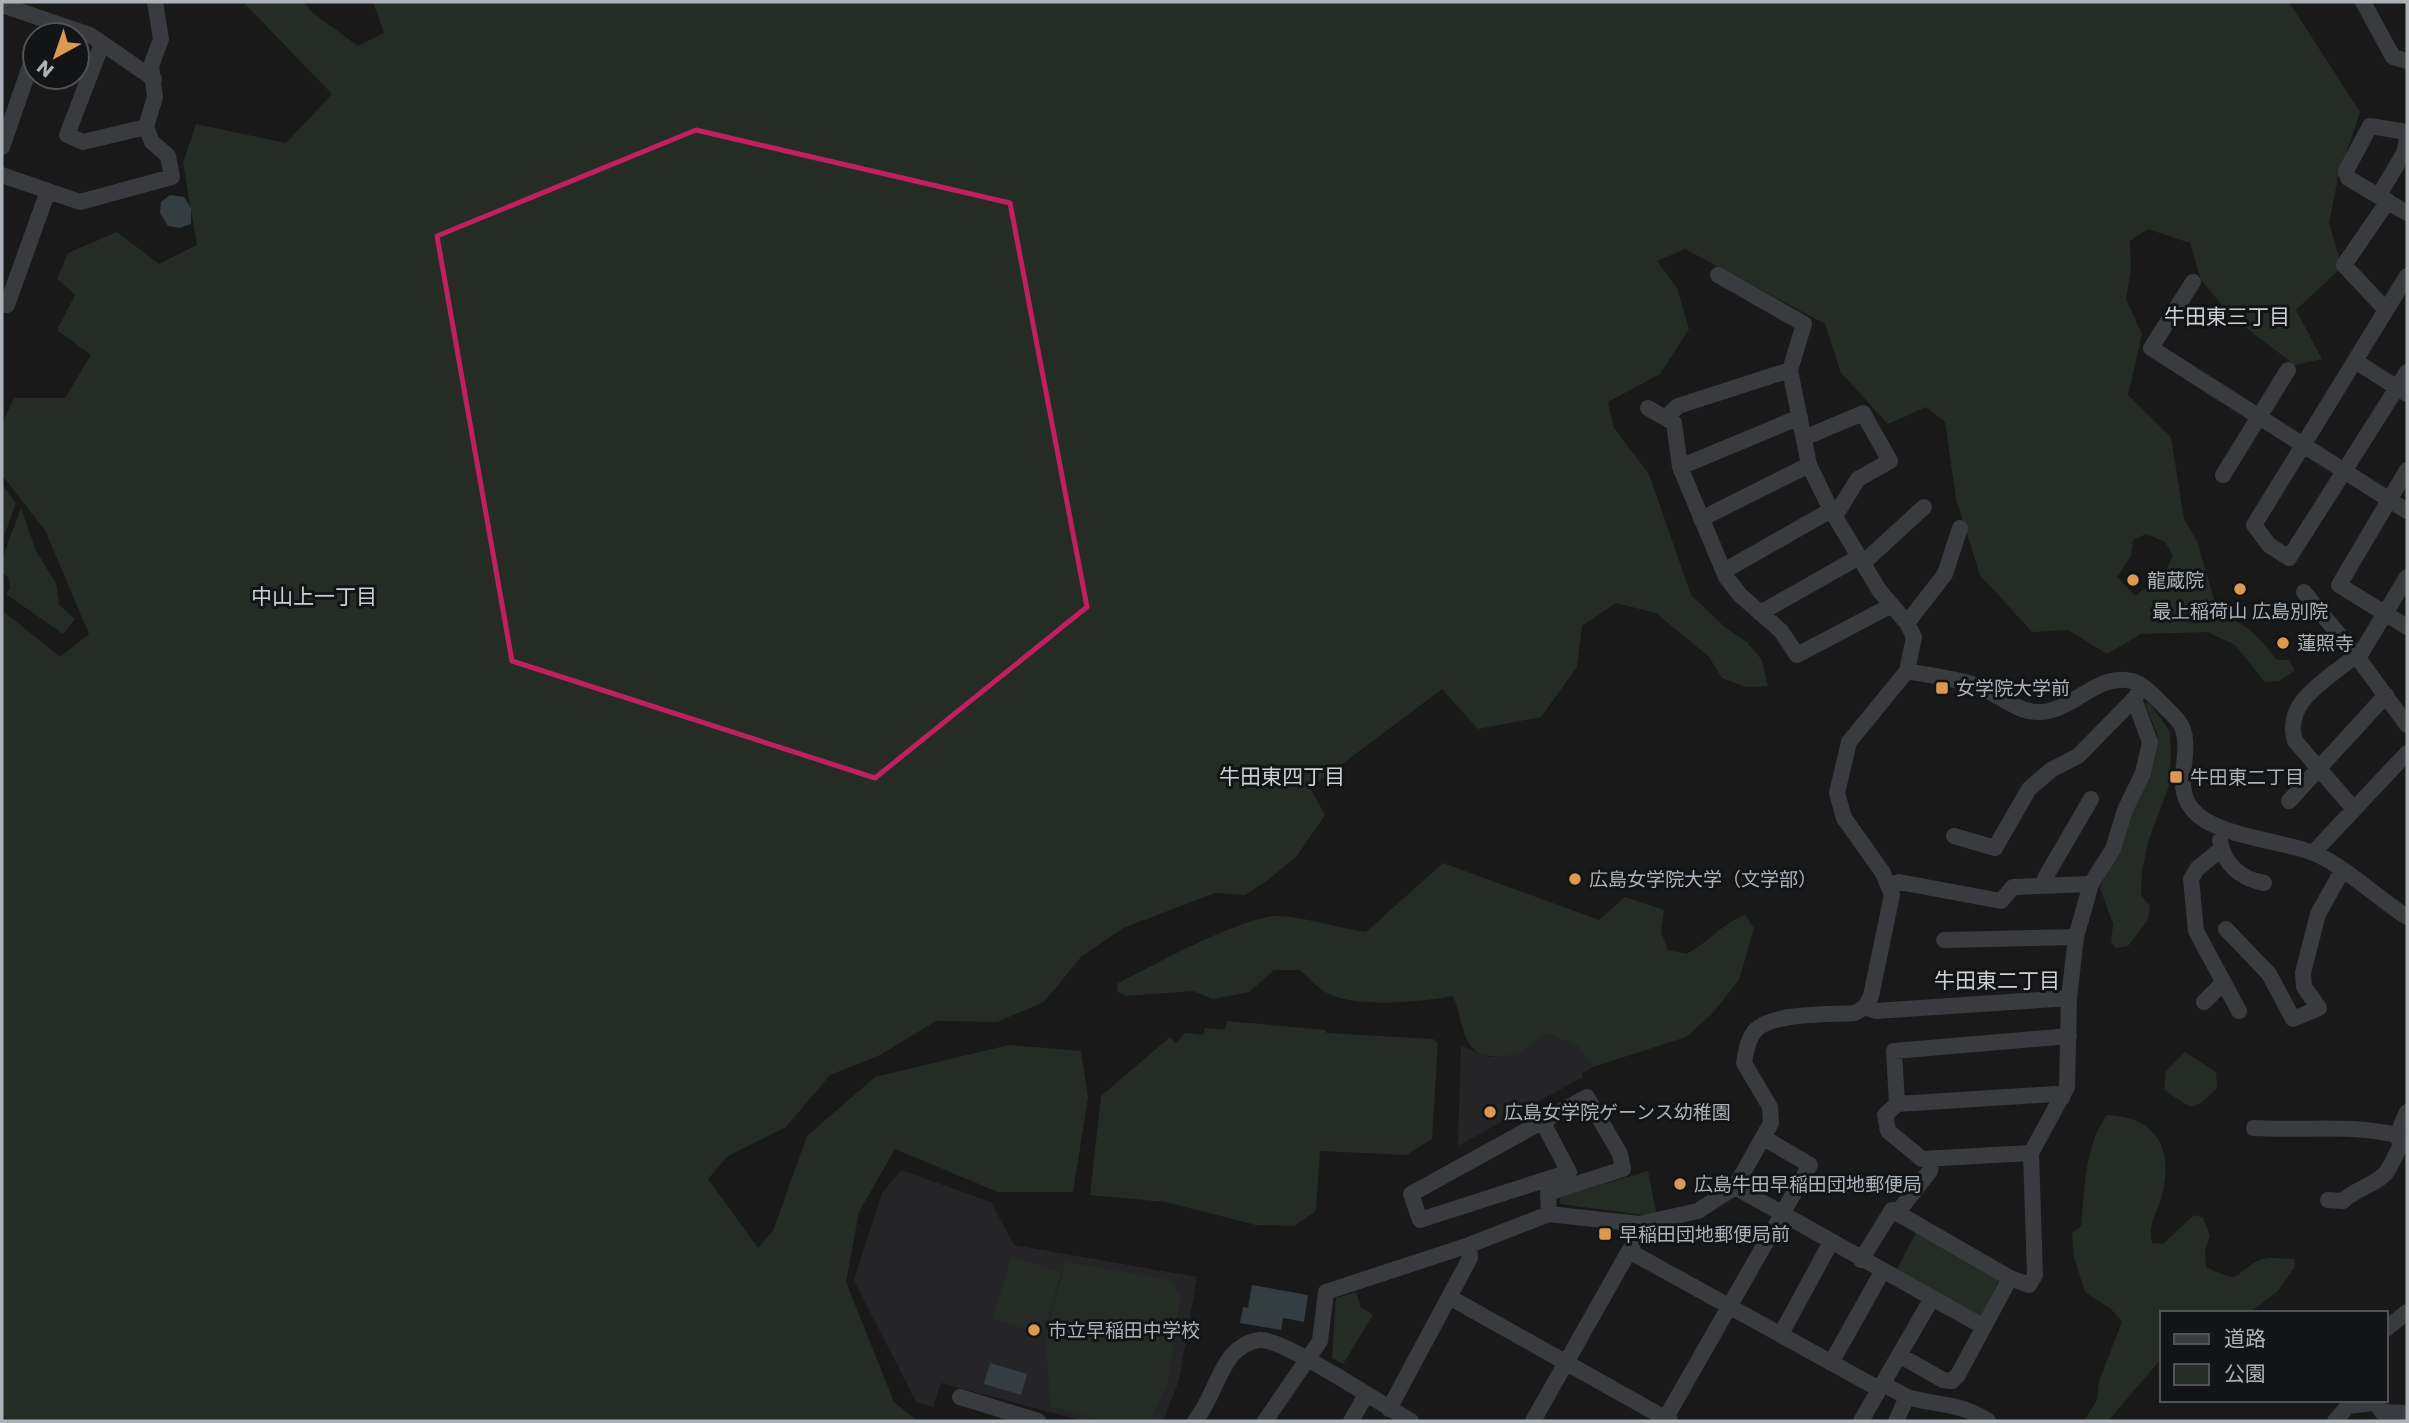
<svg xmlns="http://www.w3.org/2000/svg" width="2409" height="1423" viewBox="0 0 2409 1423" font-family="Poppins,'Noto Sans JP',sans-serif">
	<rect width="100%" height="100%" fill="#19191a"/>
	<!-- built -->
	<path fill="#252527" d="M1548,1033l31,14 14,20 -11,6 1,4 -125,69 3,-101 27,12 28,-3 15,-14z
		M901,1170l90,32 23,43 183,32 -18,103 -16,41h-79l-143,-38 -8,24 -17,-5 -62,-122 28,-87z"/>
	<!-- green -->
	<path fill="#252c25" fill-rule="evenodd" d="M243,2h61l9,11 45,33 26,-13 -11,-31h1916l71,110 -22,66 -9,45 13,44 -46,43 26,49 -27,6 -62,-47 -32,-38 -11,-37 -42,-14 -18,12 1,28 -5,30 16,35 -14,61 43,42 13,82 13,22 22,75c25,3 42,24 58,44h12l6,10 -16,11 -14,1 -30,-37 -28,-13 -66,2 -34,20 -39,-24 -36,2 -52,-57 -24,-76 -11,-77 -19,-15 -38,17 -47,-51 -16,-49 -140,-75 -28,12 20,27 12,41 -29,45 -52,28 6,26 35,46 42,121 35,33 21,14 15,18 6,26 -22,1 -24,-9 -13,-21 -53,-44 -40,-10 -34,23 -5,41 -36,50 -63,12 -36,-40 -132,99 15,27 -29,42 -28,23 -23,15 -30,-2 -92,35 -42,29 -37,45 -47,20 -61,-1 -56,34 -50,20 -44,52 -58,29 -20,23 50,69 15,-17 34,-95 68,-59 134,-32 72,6 7,47 -15,94h-75l-103,-43 -36,63 -13,70 48,120 24,19h-916v-811l58,47 29,-23 -44,-104 -43,-55v-51l12,-26h51l26,-43 -34,-25 18,-35 -18,-16 11,-26 49,-21 42,32 38,-19 -14,-82 13,-39 90,19 46,-49zM2146,534l19,8 8,14 -9,19 -29,21 -18,-19 14,-21 2,-16z
		M2,484l14,19 -14,39z
		M21,508l15,43 20,32 3,22 16,14 -12,15 -57,-40 4,-6 -1,-10 -7,-6v-13z
		M2149,702l21,30 1,23 -2,31 -21,56 -6,29 -1,24 9,11 -2,14 -20,26 -13,2 -4,-6 2,-18 -13,-36 55,-130 3,-22 -13,-32z
		M1443,863l156,57 26,-23 39,13 -3,22 7,18 18,4c24,-12 32,-28 59,-39l9,13 -15,52 -29,36 -24,21 -93,30 -14,-20 -31,-14c-14,6 -22,17 -32,21 -4,2 -12,1 -16,2 -40,4 -35,-33 -47,-60 -31,6 -95,12 -124,-2 -10,-4 -21,-17 -29,-24h-26l-25,22 -36,7 -20,-8 -67,5 -8,-4 -1,-8c33,-17 131,-71 164,-68 28,2 56,12 85,16z
		M1227,1021l99,9v3l107,6 5,4 -6,96 -26,16 -86,-4 -4,60 -22,15 -38,-1 -90,-23 -76,-7 11,-99 69,-59 6,6 9,-10 18,2 2,-7 20,2z
		M2185,1052l31,20 1,16 -16,15 -11,4 -26,-17 2,-19z
		M2107,1115c47,2 66,30 56,76 -4,19 -16,32 -11,52l11,1 31,-29 9,3 7,17 -5,16 1,16c39,19 24,7 54,-7 9,-4 24,-1 34,-1l1,8 -18,25 -28,21h-87v45l-54,63h-24l13,-21 2,-19 23,-59 -11,-13 -26,-17 -11,-35 -2,-24 9,-7c4,-38 3,-79 26,-111z
		M1648,1171l8,41 -12,3 -84,-11v-6l6,-3z
		M1916,1232l83,48 -18,37 -86,-44z
		M1011,1257l50,15 -18,62 -50,-15z
		M1066,1262l104,18 11,15 -14,90 -18,36h-43l-55,-14 -6,-69z
		M1356,1292l5,15 12,8 -30,49 -11,-6 4,-60z"/>
	<!-- water -->
	<path fill="#343d42" d="M170,195l14,2 7,11v16l-11,4 -12,-2 -8,-13 1,-11z
		M1252,1285l56,10 -4,27 -21,-4 -2,12 -41,-7 3,-16 5,1z
		M990,1363l37,11 -6,21 -37,-11z"/>
	<g fill="none" stroke-linecap="round" stroke-linejoin="round">
		<!-- minor -->
		<path stroke="#3a3b3f" stroke-width="16" d="M2363,2l30,55 14,4
			M2,5l88,30 64,44
			M102,44l-35,91 16,7 63,-15
			M2407,132l-37,-6 -24,45 2,7 59,35
			M2,147l33,-95
			M2,175l78,27 92,-25 -4,-21 -16,-14 -6,-15 9,-30 -4,-31 10,-27 -6,-37
			M2379,195l25,-42 3,-14
			M2407,276l-153,249 15,20 20,13 118,-186
			M2193,282l-42,66 256,163
			M2,303l5,2 41,-114
			M2386,310l-42,-45 44,-64
			M2355,361l52,33
			M1648,408l26,15 6,44 46,110 14,18 41,36 16,24 95,-50
			M1665,418l13,-12 112,-36
			M1804,438l59,-25 27,48 -32,18 -23,37
			M1680,467l120,-50
			M2407,470l-68,115 68,42
			M2223,475l65,-105
			M1701,519l108,-54
			M1863,563l61,-56
			M1724,571l107,-61
			M2407,577l-49,81 49,67
			M2304,592l54,66 -8,2c-26,22 -67,43 -55,81l58,67
			M1760,613l99,-56
			M1907,623l38,-49 15,-46
			M1907,671c23,5 51,7 73,16 19,8 37,25 58,25 34,1 58,-40 94,-31 11,3 21,14 29,22 6,7 17,15 21,24 11,26 -10,58 10,82 22,28 91,31 124,45 31,14 61,44 91,63
			M2289,801l97,-106
			M1954,836l41,12 34,-59 22,-19 27,-14 56,-57
			M2220,840c3,24 21,39 44,43
			M2221,849l-24,20 -6,10 5,52 43,80
			M2313,853l94,-100
			M2045,884v-6l46,-79
			M1890,885l9,-3 102,19 12,-14 78,-3
			M2226,929l43,45 24,45 26,-11 -15,-21 -1,-14 15,-59 24,-43
			M1944,940l132,-3
			M2204,1002l19,-19
			M1865,1007l11,4 193,-13
			M1897,1104l-3,-53 175,-15
			M1542,1121l27,51 -149,48 -9,-26 176,-97 33,57 3,15 -75,24 1,21
			M2254,1128c49,3 95,-4 143,7
			M2400,1143l-3,-8 10,-23
			M2031,1153l-109,6 -34,-28 -3,-16 12,-11 158,-10 7,4
			M1735,1187l249,140
			M2328,1200l15,1c11,-11 29,-15 41,-26 7,-7 11,-21 17,-29
			M1897,1213l33,-42 2,-12
			M1629,1251l250,138
			M1861,1260l31,-50 118,68 19,7 6,-10 -4,-122 36,-66 2,-89 7,-61 15,-53 22,-35 12,-39 18,-37 7,-31 -16,-43 9,-12
			M1451,1298l219,123
			M2386,1329l21,-17
			M1781,1334l50,-92
			M1899,1355l44,25 9,1 6,-6 52,-97
			M1831,1363l51,-91
			M1883,1384l24,13 -11,24
			M960,1397l78,24
			M1907,1397c31,9 52,5 81,24
			M2374,1400l8,12 25,1
			M1389,1409l81,-151 -1,-13
			M1195,1421c16,-19 21,-46 37,-66 6,-7 17,-14 28,-15 23,-2 124,66 151,81
			M1265,1421l55,-80 6,-49 143,-47 80,-31 90,10 59,-13 37,-24 36,-64 -1,-16 -26,-44c2,-11 3,-22 10,-31 15,-20 76,-17 101,-19l10,-6 6,-11 21,-101 -9,-22 -39,-55 -7,-25 12,-51 58,-71 7,-34 -7,-14 -28,-33 -48,-80 -22,-45 -19,-95 14,-46 -86,-49
			M1351,1421l15,-26
			M1533,1421l104,-184 2,-13
			M1664,1421l146,-256 -46,-27
			M1861,1421l70,-121
			M2335,1421l13,-15 26,-3"/>
	</g>
	<!-- marked area -->
	<path fill="none" stroke="#c12060" stroke-width="5" stroke-linejoin="round" d="M696,130l314,73 77,404 -212,171 -363,-117 -75,-425z"/>
	<!-- markers -->
	<g fill="#db9a4f" stroke="#131415" stroke-width="2.5">
		<circle cx="2133" cy="580" r="7"/>
		<circle cx="2240" cy="589" r="7"/>
		<circle cx="2283" cy="643" r="7"/>
		<rect x="1935" y="681" width="14" height="14" rx="3.5"/>
		<rect x="2169" y="770" width="14" height="14" rx="3.5"/>
		<circle cx="1575" cy="879" r="7"/>
		<circle cx="1490" cy="1112" r="7"/>
		<circle cx="1680" cy="1184" r="7"/>
		<rect x="1598" y="1227" width="14" height="14" rx="3.5"/>
		<circle cx="1034" cy="1330" r="7"/>
	</g>
	<g text-anchor="middle" stroke-width="6" stroke-linejoin="round" paint-order="stroke">
		<!-- poi labels -->
		<g font-size="19" fill="#acb2b8" stroke="#131415" text-anchor="start">
			<text x="2147" y="587">龍蔵院</text>
			<text x="2240" y="618" text-anchor="middle">最上稲荷山 広島別院</text>
			<text x="2297" y="650">蓮照寺</text>
			<text x="1956" y="695">女学院大学前</text>
			<text x="2190" y="784">牛田東二丁目</text>
			<text x="1589" y="886">広島女学院大学（文学部）</text>
			<text x="1504" y="1119">広島女学院ゲーンス幼稚園</text>
			<text x="1694" y="1191">広島牛田早稲田団地郵便局</text>
			<text x="1619" y="1241">早稲田団地郵便局前</text>
			<text x="1048" y="1337">市立早稲田中学校</text>
		</g>
		<!-- neighbourhood labels -->
		<g font-size="21" fill="#cdd0d5" stroke="#131415">
			<text x="2227" y="324">牛田東三丁目</text>
			<text x="314" y="604">中山上一丁目</text>
			<text x="1282" y="784">牛田東四丁目</text>
			<text x="1997" y="988">牛田東二丁目</text>
		</g>
	</g>
	<!-- border -->
	<rect width="2409" height="1423" fill="none" stroke="#acb2b8" stroke-width="7"/>
	<!-- legend -->
	<rect x="2160" y="1311" width="228" height="91" fill="#131415" stroke="#505356" stroke-width="2"/>
	<rect x="2174" y="1334" width="35" height="10" fill="#3a3b3f" stroke="#505356" stroke-width="2"/>
	<text x="2224" y="1346" font-size="21" fill="#acb2b8">道路</text>
	<rect x="2174" y="1364" width="35" height="21" fill="#252c25" stroke="#505356" stroke-width="2"/>
	<text x="2224" y="1381" font-size="21" fill="#acb2b8">公園</text>
	<!-- north arrow -->
	<g transform="translate(56 56) rotate(220)"><circle r="33" fill="#131415" stroke="#505356" stroke-width="2"/>
	<path d="M0-5L12 26L0 18L-12 26Z" fill="#db9a4f"/>
	<text y="-10" font-size="19" font-weight="bold" text-anchor="middle" fill="#acb2b8">N</text>
	</g>
</svg>
